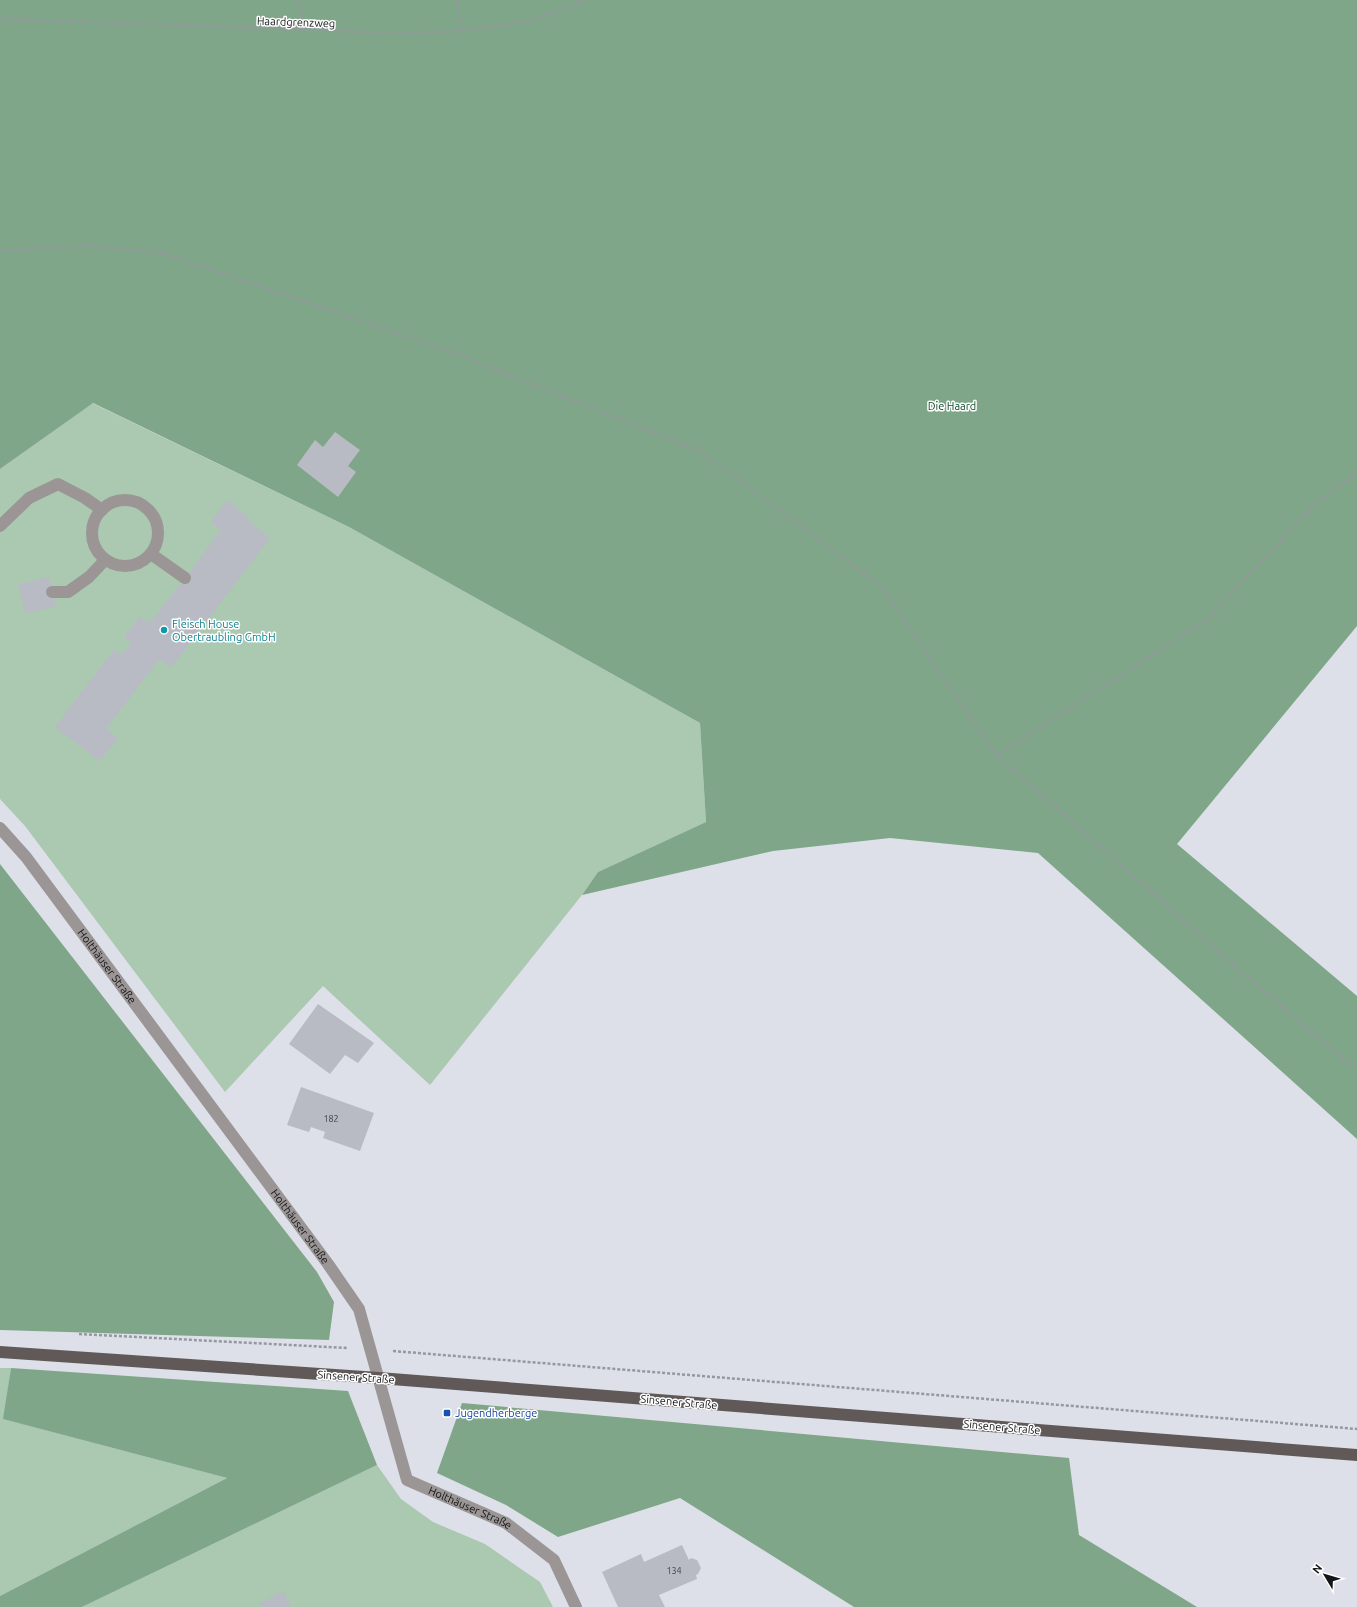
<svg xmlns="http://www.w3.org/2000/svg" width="1357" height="1607" viewBox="0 0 1357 1607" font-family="Ubuntu,sans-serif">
	<rect width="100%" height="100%" fill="#dde0e9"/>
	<!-- green -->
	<path fill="#abc8b1" d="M92,403l257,124 351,196 6,99 -108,50 -16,23 -152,190 -107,-99 -98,106 -200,-266 -25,-27v-330z
		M0,1368h11l-7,51 223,59 -227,118z
		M377,1465l24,34 32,23 52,22 55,38 13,25h-471z"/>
	<!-- forest -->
	<path fill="#7fa688" d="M0,0h1357v626l-180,218 180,152v143l-319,-286 -148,-15 -117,13 -191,44 16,-23 108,-50 -6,-99 -351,-196 -256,-124 -93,66z
		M0,864l317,408 17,30 -5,38 -329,-10z
		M11,1368l337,23 29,74 -295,142h-82v-11l227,-118 -224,-59z
		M462,1403l607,55 10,77 118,72h-343l-174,-109 -122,39 -52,-32 -69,-32z"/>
	<!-- building -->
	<path fill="#b9bbc4" d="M335,432l25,18 -12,16 8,6 -18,25 -41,-32 18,-25 8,7z
		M227,500l21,17 -2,2 24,19 -99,130 -12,-9 -53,70 12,9 -18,23 -45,-34 59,-77 7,5 10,-13 -7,-5 16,-21 10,7 35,-45 36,-48 -10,-8z
		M49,577l7,30 -31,6 -7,-29z
		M318,1004l56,39 -16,20 -13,-8 -15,19 -41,-30z
		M301,1087l73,26 -14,38 -37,-13 2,-6 -14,-5 -2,5 -22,-7z
		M682,1545l7,15 2,-2 6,2 4,8 -3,6 -2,1 1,4 -38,16 6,12h-47l-16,-35 39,-18 3,8z
		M283,1591l8,16h-29l-2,-4z"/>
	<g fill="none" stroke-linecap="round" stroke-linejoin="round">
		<!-- path -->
		<path stroke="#96989f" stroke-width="2.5" stroke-dasharray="3 2" stroke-linecap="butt" d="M297,0l9,30
			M457,0l4,31
			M0,19l396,14 65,-2 69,-10 56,-21
			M0,251l88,-6 78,9 291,100 243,97 182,136 114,168 304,268 57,46
			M997,755l208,-134 105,-111 47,-39
			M79,1334l269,14
			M393,1351l964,78"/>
		<!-- minor -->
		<g stroke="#9b9695" stroke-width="12">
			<circle cx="125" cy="533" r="33"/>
			<path d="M0,526l29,-28 29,-14 27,14 17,12"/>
			<path d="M151,554l34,24"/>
			<path d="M52,592h16l21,-15 16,-17"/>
			<path id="s1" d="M0,828l26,29 302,407 31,45 48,171 99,43 48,37 22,47"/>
		</g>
		<!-- major -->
		<path stroke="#615958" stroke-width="12" d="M0,1352l379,26 978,77"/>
	</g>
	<!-- markers -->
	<circle fill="#0f9aa8" stroke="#fff" stroke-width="1.5" cx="164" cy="630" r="4"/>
	<rect fill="#1a4fb4" stroke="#fff" stroke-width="1.5" x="443" y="1409" width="8" height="8" rx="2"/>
	<g text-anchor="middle" stroke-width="3" stroke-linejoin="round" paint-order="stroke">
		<!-- number labels -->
		<g font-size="9" fill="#3c3e42">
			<text x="331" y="1122">182</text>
			<text x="674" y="1574">134</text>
		</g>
		<!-- street labels -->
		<g font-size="11" fill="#131417" stroke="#fff">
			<text transform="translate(296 22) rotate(2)" y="4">Haardgrenzweg</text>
			<text dy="4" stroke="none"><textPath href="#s1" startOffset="175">Holthäuser Straße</textPath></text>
			<text dy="4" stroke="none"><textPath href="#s1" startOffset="499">Holthäuser Straße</textPath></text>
			<text transform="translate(356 1377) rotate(4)" y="4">Sinsener Straße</text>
			<text transform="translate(679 1402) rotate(5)" y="4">Sinsener Straße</text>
			<text transform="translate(1002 1427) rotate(5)" y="4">Sinsener Straße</text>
			<text dy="4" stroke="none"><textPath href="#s1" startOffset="847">Holthäuser Straße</textPath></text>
		</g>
		<!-- park labels -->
		<g font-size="11" fill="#094c25" stroke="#fff">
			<text x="952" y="410">Die Haard</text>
		</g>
		<!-- culture labels -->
		<g font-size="11" fill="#0d838f" stroke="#fff" text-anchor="start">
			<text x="172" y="628">Fleisch House<tspan x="172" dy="13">Obertraubling GmbH</tspan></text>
		</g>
		<!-- transit labels -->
		<g font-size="11" fill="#164399" stroke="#fff" text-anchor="start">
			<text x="455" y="1417">Jugendherberge</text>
		</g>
	</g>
	<!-- north arrow -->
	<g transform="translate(1325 1575) rotate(308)" stroke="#ffffff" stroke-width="3" paint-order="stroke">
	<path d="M0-3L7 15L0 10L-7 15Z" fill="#131417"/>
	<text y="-6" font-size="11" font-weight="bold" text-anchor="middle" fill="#131417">N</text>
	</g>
</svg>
